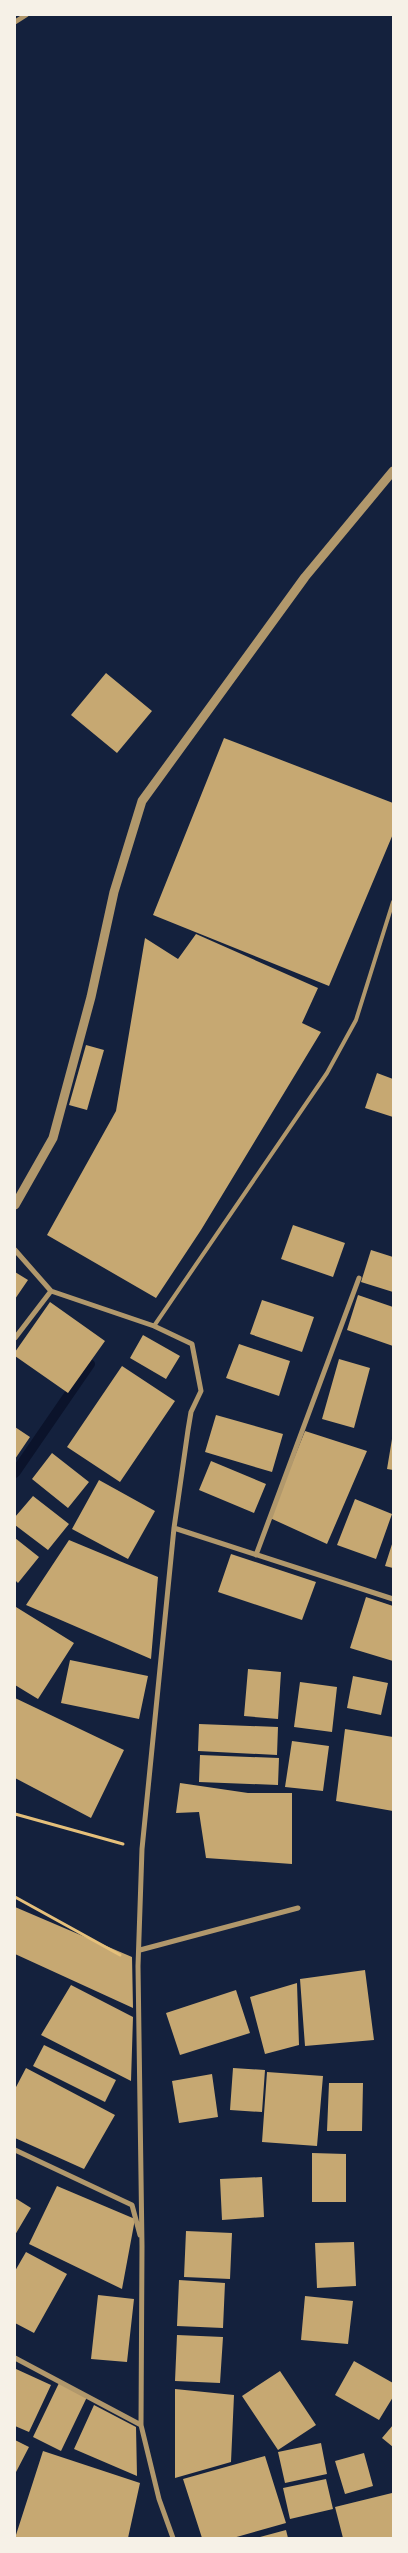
<svg xmlns="http://www.w3.org/2000/svg" width="408" height="2553" viewBox="0 0 408 2553" font-family="'DejaVu Sans',sans-serif">
	<rect width="100%" height="100%" fill="#14213d"/>
	<g fill="none" stroke-linecap="round" stroke-linejoin="round">
		<!-- stream -->
		<path stroke="#0b132b" stroke-width="10" d="M15,1473l75,-109"/>
	</g>
	<!-- building -->
	<path fill="#c6a872" d="M106,673l46,38 -35,42 -46,-38z
		M224,738l169,65v31l-64,152 -176,-71z
		M196,934l122,54 -16,35 19,9 -120,198 -45,68 -109,-63 69,-124 29,-173 33,21z
		M86,1045l18,5 -17,60 -18,-5z
		M377,1073l16,6v38l-28,-9z
		M293,1225l52,18 -12,34 -52,-18z
		M371,1250l22,7v35l-32,-10z
		M15,1272l13,8 -13,19z
		M358,1295l35,12v39l-46,-16z
		M262,1300l52,17 -12,35 -52,-18z
		M50,1302l55,39 -37,52 -53,-37v-4z
		M143,1335l37,21 -14,23 -36,-21z
		M239,1344l51,17 -11,35 -53,-18z
		M339,1359l31,9 -16,60 -32,-9z
		M122,1366l53,35 -55,81 -53,-35z
		M216,1415l67,19 -11,38 -67,-20z
		M15,1427l15,10 -15,22z
		M305,1431l62,20 -40,93 -57,-26z
		M392,1439h1v31l-6,-1z
		M52,1453l37,29 -21,26 -36,-29z
		M211,1461l55,23 -12,29 -55,-23z
		M99,1480l56,31 -27,48 -56,-30z
		M33,1496l36,28 -21,26 -33,-25v-8z
		M355,1499l37,15 -16,45 -39,-14z
		M15,1538l24,19 -21,26 -3,-3z
		M69,1540l89,37 -7,82 -125,-54z
		M393,1541v27l-8,-2z
		M231,1554l85,28 -14,38 -84,-28z
		M366,1597l27,9v55l-43,-13z
		M16,1607l58,36 -36,56 -23,-14z
		M70,1660l78,16 -9,43 -78,-16z
		M248,1669l33,3 -3,47 -34,-3z
		M353,1676l35,7 -7,32 -34,-7z
		M300,1682l37,5 -5,45 -38,-5z
		M15,1698l109,52 -33,68 -76,-40z
		M199,1724l79,3 -1,28 -79,-4z
		M345,1729l48,8v74l-57,-10z
		M292,1741l37,5 -6,45 -38,-4z
		M200,1755l79,3 -1,27 -79,-3z
		M180,1783l68,10h44v71l-86,-6 -7,-46 -23,1z
		M15,1907l117,50 1,51 -118,-54z
		M365,1970l9,70 -69,6 -5,-67z
		M297,1983l2,62 -34,9 -15,-57z
		M71,1985l62,32 -2,64 -90,-46z
		M236,1990l14,43 -70,22 -14,-42z
		M44,2045l72,35 -11,22 -72,-36z
		M26,2068l89,47 -31,54 -69,-31v-49z
		M233,2068l32,2 -3,42 -32,-2z
		M267,2072l56,4 -6,70 -55,-4z
		M212,2074l6,43 -39,6 -7,-42z
		M329,2083h34l-1,48h-35z
		M312,2153l34,1v48h-34z
		M262,2177l2,40 -42,3 -2,-41z
		M57,2186l78,33 -13,70 -93,-45z
		M15,2198l16,10 -16,27z
		M186,2231l46,2 -2,46 -46,-2z
		M354,2242l2,44 -39,2 -2,-45z
		M26,2252l41,22 -33,59 -19,-10v-52z
		M179,2280l46,3 -2,45 -46,-2z
		M98,2295l36,4 -7,63 -36,-3z
		M305,2296l48,5 -5,43 -47,-4z
		M177,2335l46,2 -3,46 -45,-2z
		M354,2361l39,22v14l-14,23 -44,-25z
		M16,2369l35,16 -22,47 -14,-6z
		M280,2371l36,54 -38,25 -36,-54z
		M59,2383l28,14 -26,54 -28,-14z
		M175,2389l59,6 -3,67 -56,16z
		M94,2405l42,22 1,49 -63,-27z
		M393,2425v22l-11,-9z
		M15,2440l14,7 -14,27z
		M321,2443l6,31 -42,9 -7,-31z
		M43,2451l97,32 -12,55h-113z
		M364,2453l9,33 -28,8 -10,-33z
		M265,2456l21,67 -53,15h-31l-19,-59z
		M326,2479l7,30 -43,10 -7,-31z
		M392,2493l1,45h-50l-8,-31z
		M286,2530l2,8h-28v-1z"/>
	<g fill="none" stroke-linecap="round" stroke-linejoin="round">
		<!-- path -->
		<path stroke="#e5c07b" stroke-width="3" d="M15,1814l108,30
			M15,1897l105,58"/>
		<!-- service -->
		<path stroke="#b1986c" stroke-width="4" d="M154,1326l173,-253 29,-53 37,-118"/>
		<!-- minor -->
		<path stroke="#b1986c" stroke-width="5" d="M15,22l11,-7
			M15,1250l36,41 103,35 38,18 9,47 -10,21 -3,18 -14,98 -32,321 -4,117 4,280 -1,179 18,74 14,39
			M15,1338l36,-47
			M174,1528l219,71
			M256,1555l103,-277
			M140,1950l158,-42
			M15,2150l117,55 8,30
			M15,2358l126,67"/>
		<!-- tertiary -->
		<path stroke="#b1986c" stroke-width="9" d="M15,1205l38,-67 38,-141 23,-105 28,-91 163,-224 88,-106"/>
	</g>
	<!-- border -->
	<rect width="408" height="2553" fill="none" stroke="#f6f1e7" stroke-width="32"/>
</svg>
